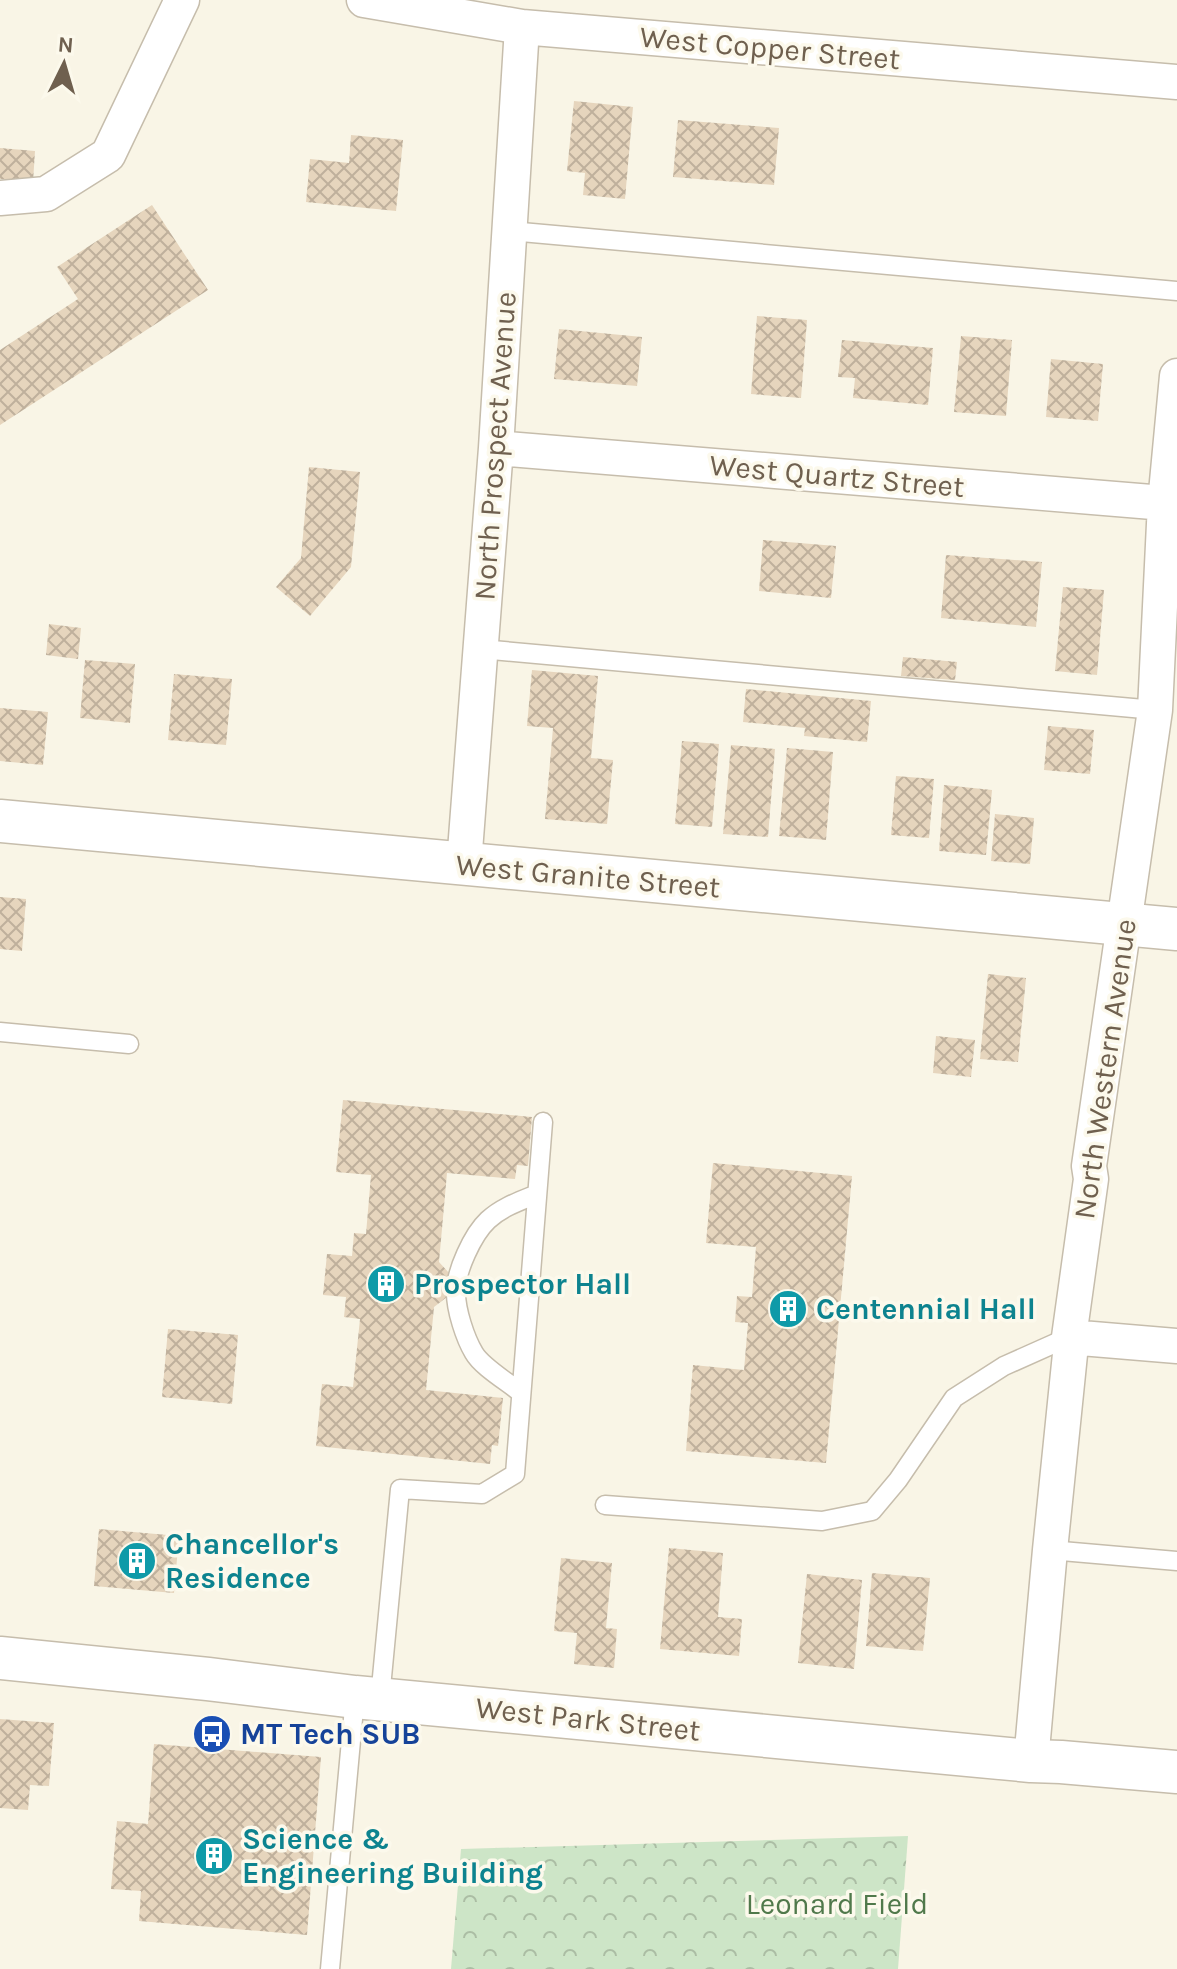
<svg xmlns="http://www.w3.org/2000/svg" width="1177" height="1969" viewBox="0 0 1177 1969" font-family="Karla,sans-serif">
	<defs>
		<pattern id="park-crowns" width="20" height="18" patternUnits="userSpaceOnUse" patternTransform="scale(2)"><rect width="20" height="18" fill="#cde5c7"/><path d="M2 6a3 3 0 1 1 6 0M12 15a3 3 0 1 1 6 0" fill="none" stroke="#abbda4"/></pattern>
		<pattern id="building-cross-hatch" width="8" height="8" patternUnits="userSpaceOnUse" patternTransform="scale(2)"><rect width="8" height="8" fill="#e6d5bd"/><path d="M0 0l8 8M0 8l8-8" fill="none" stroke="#bfb09c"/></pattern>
	</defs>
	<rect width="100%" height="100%" fill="#f9f5e6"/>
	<!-- park -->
	<path fill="url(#park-crowns)" d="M908,1836l-10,133h-447l10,-120z"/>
	<!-- building -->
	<path fill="url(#building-cross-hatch)" d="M574,101l59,6 -8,92 -42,-4 2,-22 -18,-2z
		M678,120l101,8 -5,57 -101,-8z
		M351,135l52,5 -7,71 -90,-9 4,-43 39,4z
		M0,148l35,3 -2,31 -33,-3z
		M152,205l56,85 -208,135v-75l78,-51 -21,-32z
		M757,316l50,4 -6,78 -50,-4z
		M559,329l83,8 -5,49 -83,-7z
		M961,336l51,4 -6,76 -52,-4z
		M842,340l91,8 -5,57 -75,-7 2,-20 -17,-1z
		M1051,359l52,5 -5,57 -52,-4z
		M309,467l51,5 -9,95 -41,49 -34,-29 25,-29z
		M763,540l73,6 -5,52 -72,-7z
		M946,555l96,7 -6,65 -95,-9z
		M1063,587l41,3 -7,85 -42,-4z
		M49,624l32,4 -3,31 -32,-4z
		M903,657l54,5 -2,18 -54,-4z
		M85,660l50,4 -5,59 -50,-5z
		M532,670l66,6 -7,82 22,2 -6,64 -62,-5 8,-91 -26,-2z
		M174,674l58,5 -6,66 -58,-5z
		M746,689l125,12 -4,41 -63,-6 1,-8 -62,-6z
		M0,708l48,4 -5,53 -43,-4z
		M1048,726l46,4 -4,44 -46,-4z
		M682,741l37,3 -7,83 -37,-3z
		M731,745l44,4 -7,88 -45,-3z
		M787,748l46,4 -7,88 -47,-4z
		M896,776l38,3 -5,59 -38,-3z
		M944,785l48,5 -6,65 -47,-4z
		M995,814l39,4 -4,46 -39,-3z
		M0,897l26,2 -4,52 -22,-2z
		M988,974l38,4 -8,84 -38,-3z
		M936,1036l39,4 -4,37 -38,-4z
		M343,1100l189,17 -4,49 -11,-1 -2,14 -68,-6 -8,89 11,12 -3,23 -13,10 -8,83 77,8 -5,48 -6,-1 -2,19 -174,-18 6,-62 31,3 7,-68 -16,-2 2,-20 -23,-2 4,-41 25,2 2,-23 12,1 5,-59 -35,-3z
		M713,1163l139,13 -26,287 -140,-12 7,-86 51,5 4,-47 -13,-1 2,-26 15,1 4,-50 -50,-4z
		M168,1329l70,6 -6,69 -70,-7z
		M99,1529l80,7 -5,57 -80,-7z
		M669,1548l54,5 -5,64 24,2 -3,37 -79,-7z
		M561,1558l51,5 -6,65 11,1 -3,39 -40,-4 3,-31 -23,-2z
		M872,1573l58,5 -7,73 -57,-5z
		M807,1574l55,6 -8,89 -56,-6z
		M0,1719l54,4 -5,63 -19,-1 -2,25 -28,-2z
		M154,1744l167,13 -14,178 -168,-14 2,-30 -30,-2 6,-68 31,3z"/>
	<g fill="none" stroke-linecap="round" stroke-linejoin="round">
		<!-- service casing -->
		<g stroke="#c6bdac" stroke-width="21">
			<path id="service" d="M510,231l667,60
				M481,649l674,61
				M0,1032l129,12
				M521,1393c-13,-11 -39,-26 -47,-40 -9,-15 -18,-43 -18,-60 -1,-21 17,-59 32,-73 14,-13 32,-19 49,-26
				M605,1505l217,16 50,-10 26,-31 56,-82 50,-32 65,-29
				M1050,1550l127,11
				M380,1698l20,-209 82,5 33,-20 28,-352
				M330,1969l25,-272"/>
		</g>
		<!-- minor casing -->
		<g stroke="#c6bdac" stroke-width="37">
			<path id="minor" d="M364,0l158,27 655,55
				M0,198l46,-4 62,-39 74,-155
				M496,448l681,56
				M464,864l32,-416 26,-421
				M1069,1337l108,9
				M1031,1761l19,-211 20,-196 -1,-17 22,-158 -2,-13 66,-456 10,-207 12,-127"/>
		</g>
		<!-- tertiary casing -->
		<g stroke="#c6bdac" stroke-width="45">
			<path id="tertiary" d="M0,821l1177,108
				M0,1658l208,21 147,18 676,64 30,1 116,10"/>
		</g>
		<!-- service -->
		<use href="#service" stroke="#fff" stroke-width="18"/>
		<!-- minor -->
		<use href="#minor" stroke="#fff" stroke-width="34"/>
		<!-- tertiary -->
		<use href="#tertiary" stroke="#fff" stroke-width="42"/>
	</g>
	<!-- icons -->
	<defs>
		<g id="building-disc" transform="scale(2)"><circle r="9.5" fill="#0f9aa8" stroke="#fcf9ec"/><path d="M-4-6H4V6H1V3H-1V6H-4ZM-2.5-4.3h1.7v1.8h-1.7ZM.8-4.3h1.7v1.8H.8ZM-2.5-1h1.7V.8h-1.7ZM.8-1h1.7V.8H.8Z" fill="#fff"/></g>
		<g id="bus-disc" transform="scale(2)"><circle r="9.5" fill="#1a4fb4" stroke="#fcf9ec"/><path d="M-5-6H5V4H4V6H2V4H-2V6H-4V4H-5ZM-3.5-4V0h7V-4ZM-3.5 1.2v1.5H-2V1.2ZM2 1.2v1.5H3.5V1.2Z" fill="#fff"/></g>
	</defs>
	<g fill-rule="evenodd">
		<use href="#building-disc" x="386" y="1284"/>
		<use href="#building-disc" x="788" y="1309"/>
		<use href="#building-disc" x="137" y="1561"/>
		<use href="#bus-disc" x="212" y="1734"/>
		<use href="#building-disc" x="214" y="1856"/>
	</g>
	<g text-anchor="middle" stroke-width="7" stroke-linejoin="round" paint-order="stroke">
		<!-- street labels -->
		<g font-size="30" fill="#6f604f" stroke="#fcf9ec">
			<text transform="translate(770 48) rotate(5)" y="10">West Copper Street</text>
			<text transform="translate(495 446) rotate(-86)" y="10">North Prospect Avenue</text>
			<text transform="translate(837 476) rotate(5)" y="10">West Quartz Street</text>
			<text transform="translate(588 876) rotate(5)" y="10">West Granite Street</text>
			<text transform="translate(1105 1069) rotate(-82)" y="10">North Western Avenue</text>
			<text transform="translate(588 1719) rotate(6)" y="10">West Park Street</text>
		</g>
		<!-- culture labels -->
		<g font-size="30" font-weight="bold" fill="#0d838f" stroke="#fcf9ec" text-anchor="start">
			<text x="414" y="1294">Prospector Hall</text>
			<text x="816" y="1319">Centennial Hall</text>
			<text x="165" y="1554">Chancellor's<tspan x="165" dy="34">Residence</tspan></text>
			<text x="242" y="1849">Science &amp;<tspan x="242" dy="34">Engineering Building</tspan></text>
		</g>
		<!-- transit labels -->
		<g font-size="30" font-weight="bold" fill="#164399" stroke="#fcf9ec" text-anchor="start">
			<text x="240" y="1744">MT Tech SUB</text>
		</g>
		<!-- park labels -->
		<g font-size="30" fill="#50794b" stroke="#fcf9ec">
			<text x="837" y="1914">Leonard Field</text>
		</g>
	</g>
	<!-- north arrow -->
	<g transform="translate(64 64) rotate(5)" stroke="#fcf9ec" stroke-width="6" paint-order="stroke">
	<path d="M0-6L14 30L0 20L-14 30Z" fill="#6f604f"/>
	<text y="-12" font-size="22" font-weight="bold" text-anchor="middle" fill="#6f604f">N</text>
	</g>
</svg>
